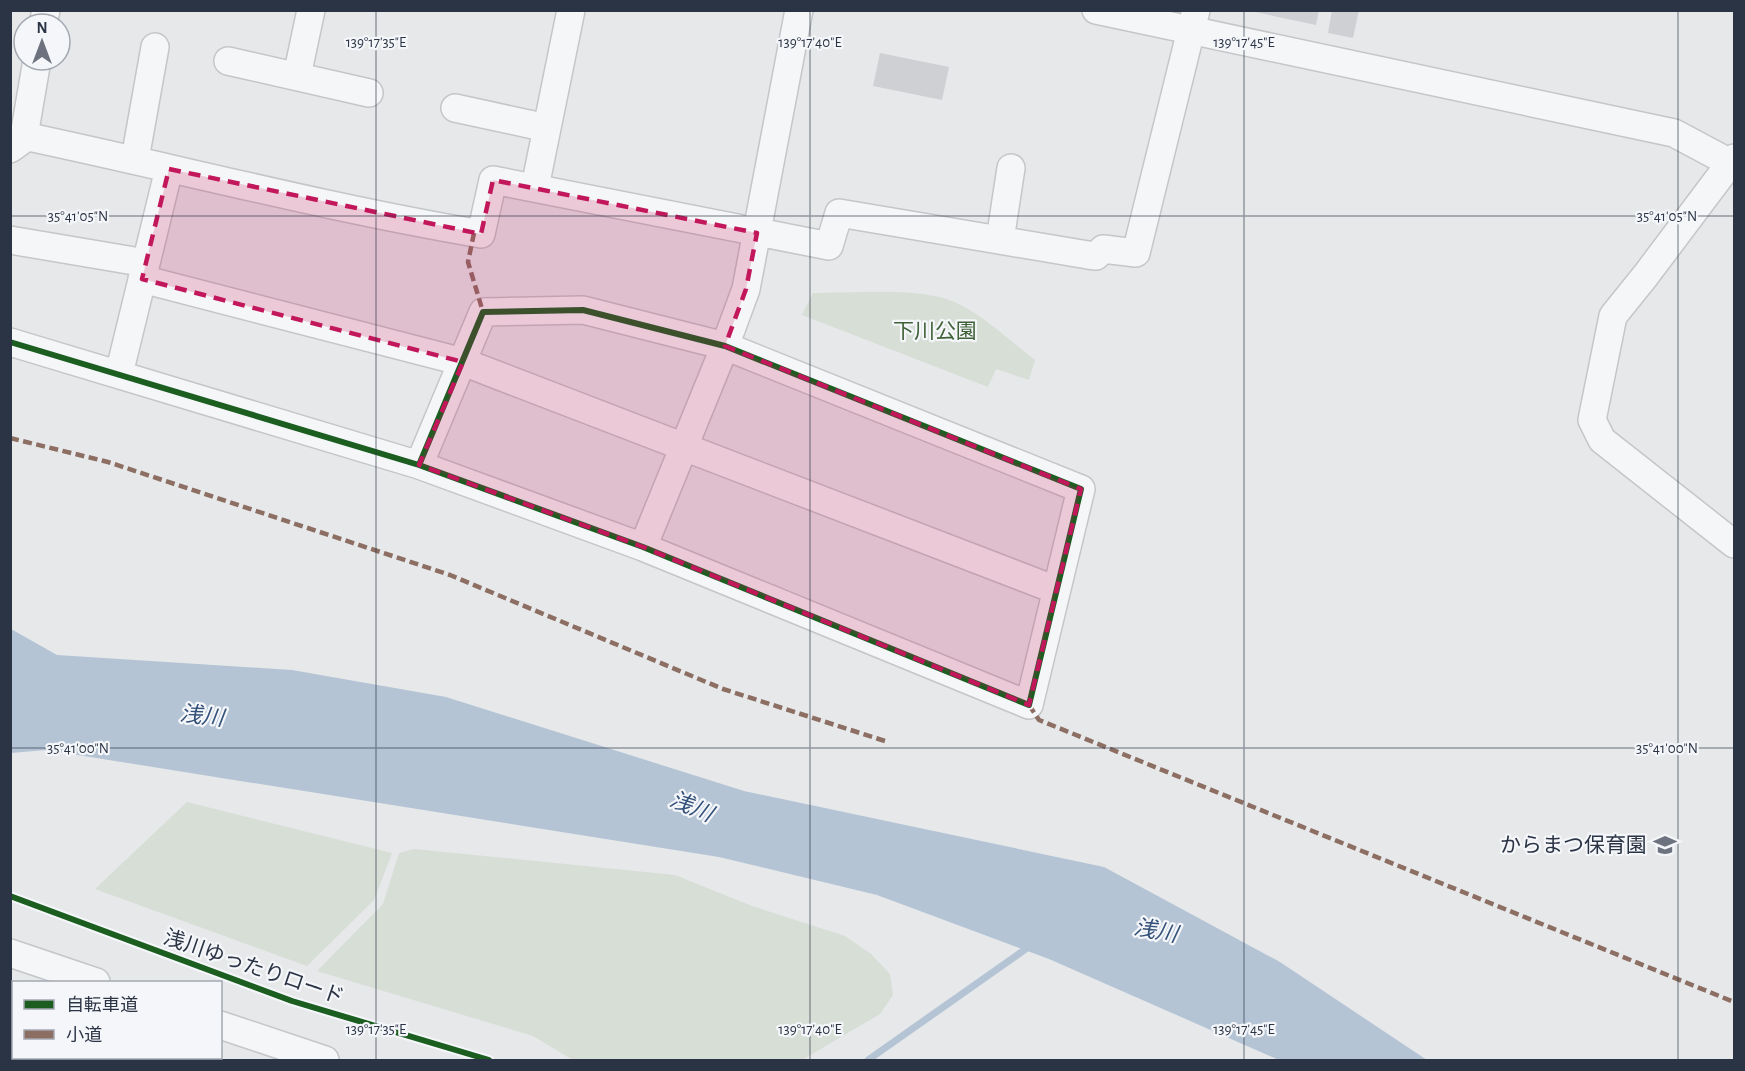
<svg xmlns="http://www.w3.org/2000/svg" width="1745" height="1071" viewBox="0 0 1745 1071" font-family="'Alegreya Sans','Noto Sans JP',sans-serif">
	<rect width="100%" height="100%" fill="#e6e8ea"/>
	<!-- green -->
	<path fill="#d6ded6" d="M813,293c38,0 95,-5 130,5 34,10 64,41 92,62l-6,20 -33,-11 -8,18 -186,-72z
		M187,802l205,51 -18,47 -67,66 -212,-77z
		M414,849l261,26 77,31 93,30 26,18 19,20 3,21 -13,19 -78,46h-229l-40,-24 -216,-65 66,-67 16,-51z"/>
	<!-- water -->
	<path fill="#b4c4d5" d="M11,629l46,26 235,15 154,27 298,94 360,76 176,95 147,98h-148l-230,-101 -172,-64 -158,-38 -673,-107 -35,3z"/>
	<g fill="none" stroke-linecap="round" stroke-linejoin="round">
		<!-- stream -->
		<path stroke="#b4c4d5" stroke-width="7" d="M868,1060l162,-114"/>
	</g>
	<!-- building -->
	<path fill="#ced0d3" d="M1246,10h73l-3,15z
		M1332,10h27l-6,28 -25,-5z
		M880,53l69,14 -7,33 -69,-14z
		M13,986h1v44l-4,-1v-36z
		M94,1058h117l7,2h-116z"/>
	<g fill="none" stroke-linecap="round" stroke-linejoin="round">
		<!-- minor casing -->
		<g stroke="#c4c6c8" stroke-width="30">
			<path id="minor" d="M1096,10l578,123 60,32
				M43,24l3,-14
				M228,61l141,32
				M297,76l14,-66
				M455,108l92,20
				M24,136l13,-76
				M10,149l10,-7 4,-6c152,32 303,72 457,98l12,-54 336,66 10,-33 249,42 8,1 7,-7 33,4 60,-243
				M1734,158l-88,117 -33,41 -21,104 10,20 132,104
				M135,159l20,-112
				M535,187l36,-177
				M10,240l136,23
				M1000,240l11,-72
				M142,279l321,83 593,228
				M10,342l409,123 224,82 386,158 52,-216 -356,-143 -142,-36 -100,2 -64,153
				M119,374l50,-205
				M643,547l82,-201 21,-57 53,-279
				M10,953l86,29
				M220,1025l105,35"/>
		</g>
		<!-- minor -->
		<use href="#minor" stroke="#f5f6f7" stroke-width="27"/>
		<!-- quiet -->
		<path stroke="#8d6e63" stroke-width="4.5" stroke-dasharray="9 4.5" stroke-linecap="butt" d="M474,233l-6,29 15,50
			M10,438l98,24 342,113 273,114 165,53
			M1029,705l10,15 695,282"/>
		<!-- cycleway casing -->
		<g stroke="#f4f6f9" stroke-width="10">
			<path id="cycleway" d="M10,342l409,123 224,82 386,158 52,-216 -356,-143 -142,-36 -100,2 -64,153
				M10,896l282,105 197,59"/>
		</g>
		<!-- cycleway -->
		<use href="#cycleway" stroke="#1b5e20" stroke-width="6"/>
	</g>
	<!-- marked area -->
	<path fill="#c2185b" fill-opacity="0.2" stroke="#c2185b" stroke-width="4.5" stroke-dasharray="12 8" stroke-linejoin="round" d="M169,169l312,65 12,-54 264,53 -11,56 -21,57 356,143 -52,216 -386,-158 -224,-82 44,-103 -321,-83z"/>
	<!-- ticks -->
	<path fill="none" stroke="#2b3445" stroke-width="1.5" stroke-opacity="0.45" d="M376,10v1050M810,10v1050M1244,10v1050M1678,10v1050M10,216h1724M10,748h1724"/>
	<!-- icons -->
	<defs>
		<g id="school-bare" transform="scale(1.8)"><path d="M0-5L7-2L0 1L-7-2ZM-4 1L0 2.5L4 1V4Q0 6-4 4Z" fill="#6c737f" stroke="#f4f6f9" stroke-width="2.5" paint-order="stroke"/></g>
	</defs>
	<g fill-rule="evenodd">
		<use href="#school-bare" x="1665" y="845"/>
	</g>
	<g text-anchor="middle" stroke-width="4.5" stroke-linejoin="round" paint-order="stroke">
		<!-- park labels -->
		<g font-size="21" fill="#3f6138" stroke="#f4f6f9">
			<text x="935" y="338">下川公園</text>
		</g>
		<!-- poi labels -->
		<g font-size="21" fill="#2b3445" stroke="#f4f6f9" text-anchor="end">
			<text x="1647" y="852">からまつ保育園</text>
		</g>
		<!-- street labels -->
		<g font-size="21" fill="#2b3445" stroke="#f4f6f9">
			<text transform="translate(254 967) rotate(19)" y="7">浅川ゆったりロード</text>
		</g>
		<!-- water labels -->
		<g font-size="22" font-style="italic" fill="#34527a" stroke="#f4f6f9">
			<text transform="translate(202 715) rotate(7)" y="8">浅川</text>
			<text transform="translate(692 806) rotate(23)" y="8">浅川</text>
			<text transform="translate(1156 930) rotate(11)" y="8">浅川</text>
		</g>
	</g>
	<g font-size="15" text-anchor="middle" fill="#2b3445" stroke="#f4f6f9" stroke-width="4.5" stroke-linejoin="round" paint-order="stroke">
		<text x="376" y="47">139°17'35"E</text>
		<text x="810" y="47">139°17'40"E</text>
		<text x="1244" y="47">139°17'45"E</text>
		<text x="78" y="221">35°41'05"N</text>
		<text x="1667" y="221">35°41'05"N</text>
		<text x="78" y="753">35°41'00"N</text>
		<text x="1667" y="753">35°41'00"N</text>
		<text x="376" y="1034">139°17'35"E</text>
		<text x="810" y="1034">139°17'40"E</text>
		<text x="1244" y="1034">139°17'45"E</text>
	</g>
	<!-- border -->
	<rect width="1745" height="1071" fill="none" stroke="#2b3445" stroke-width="24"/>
	<!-- legend -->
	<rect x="12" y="981" width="210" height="78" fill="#f4f6f9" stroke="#a4a8b1" stroke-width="1.5"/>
	<rect x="24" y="1000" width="30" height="9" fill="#1b5e20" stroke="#a4a8b1" stroke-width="1.5"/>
	<text x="66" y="1011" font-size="18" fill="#2b3445">自転車道</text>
	<rect x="24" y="1030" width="30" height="9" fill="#8d6e63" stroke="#a4a8b1" stroke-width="1.5"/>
	<text x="66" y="1041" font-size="18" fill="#2b3445">小道</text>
	<!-- north arrow -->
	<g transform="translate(42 42)"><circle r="28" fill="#f4f6f9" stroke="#a4a8b1" stroke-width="1.5"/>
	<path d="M0-4.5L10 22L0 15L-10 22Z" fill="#6c737f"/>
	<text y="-9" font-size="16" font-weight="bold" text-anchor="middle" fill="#2b3445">N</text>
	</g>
</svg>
